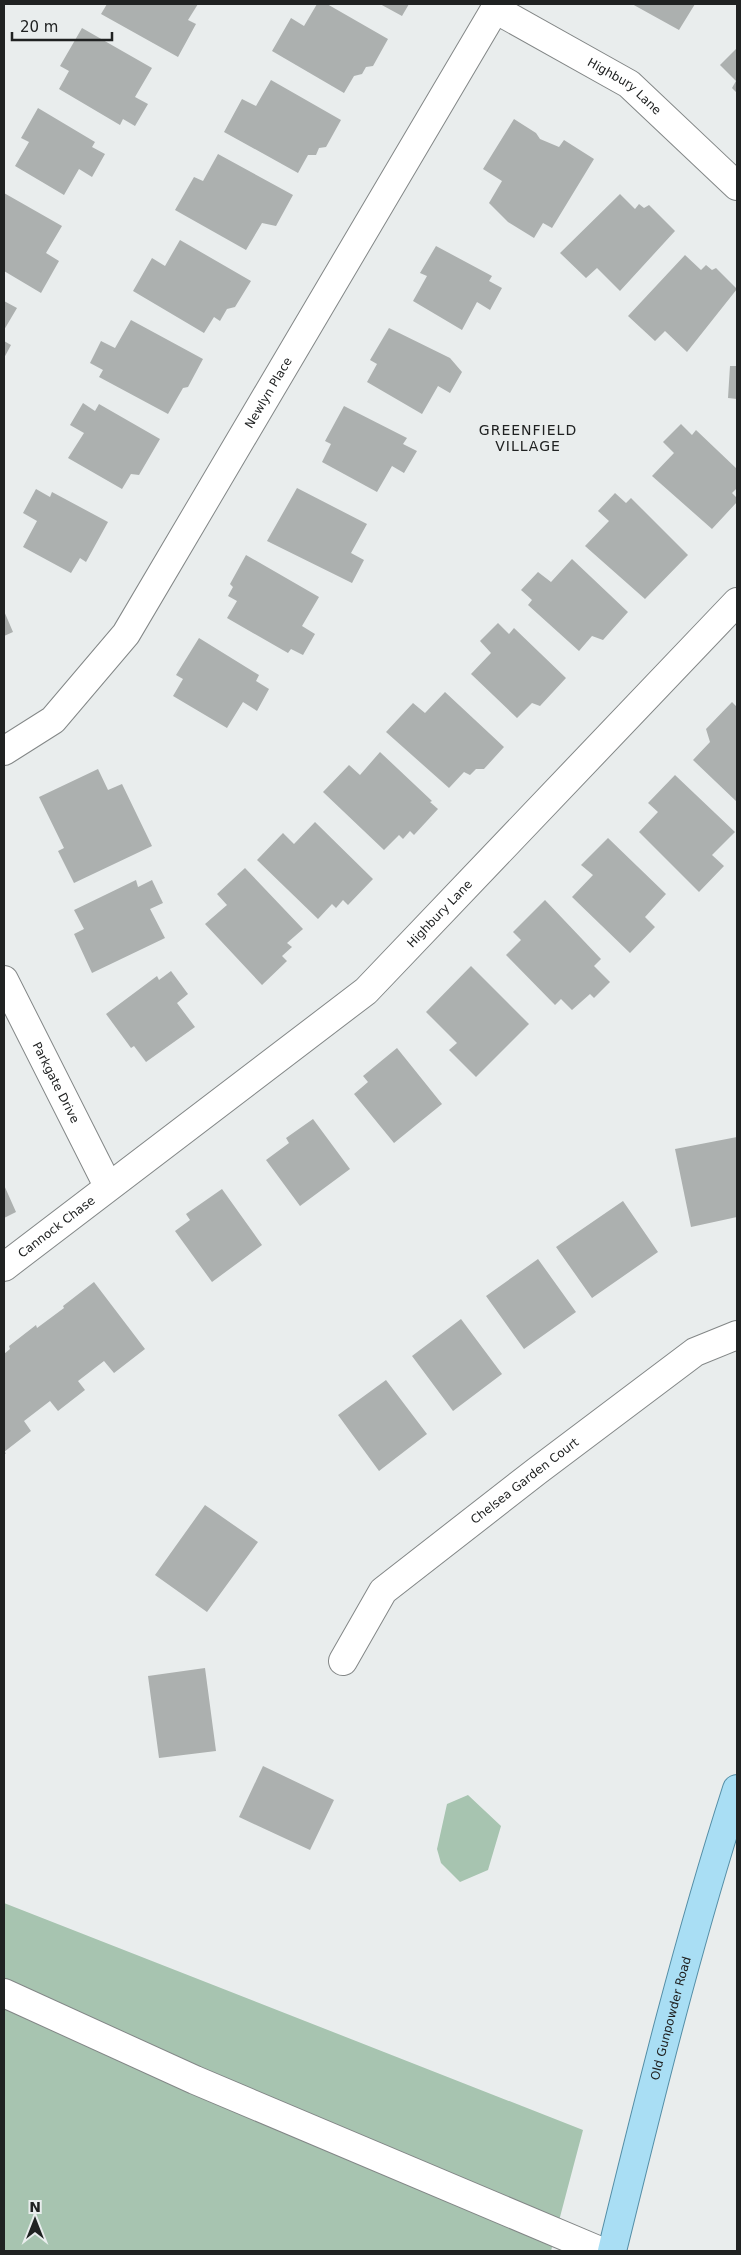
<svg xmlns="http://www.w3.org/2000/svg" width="741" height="2255" viewBox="0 0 741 2255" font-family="'DejaVu Sans',sans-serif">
	<rect width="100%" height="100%" fill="#e9eded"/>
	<!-- green -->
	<path fill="#a7c4b0" d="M468,1795l33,31 -13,44 -28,12 -19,-19 -4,-14 10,-45z
		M4,1903l579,227 -32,121h-547z"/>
	<!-- building -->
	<path fill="#acb0af" d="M107,4h91l-10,16 8,4 -18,33 -77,-43z
		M317,4h10l61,35 -15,27 -7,1 -4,7 -8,2 -10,17 -72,-42 19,-33 13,8z
		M380,4h29l-7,12z
		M632,4h63l-16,26z
		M82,28l70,40 -17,29 13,7 -13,22 -12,-7 -3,6 -61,-36 10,-18 -9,-5z
		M737,48v45l-5,-5 4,-7 -16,-16z
		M271,80l70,40 -15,27 -7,1 -3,7h-8l-10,18 -74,-41 18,-33 14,7z
		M38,108l57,34 -3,5 13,7 -13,23 -13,-8 -15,26 -49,-29 14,-24 -8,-4z
		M514,119l22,14 4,6 19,8 5,-7 30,19 -42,69 -9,-5 -9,15 -26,-16 -19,-19 13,-22 -19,-12z
		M218,154l75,41 -17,31 -14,-3 -16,27 -71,-40 19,-33 9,4z
		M4,193l58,33 -16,27 13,8 -18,32 -37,-22z
		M620,194l15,15 4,-5 5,4 5,-3 26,26 -55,60 -23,-23 -11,10 -26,-25z
		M180,240l71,41 -16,26 -8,2 -7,12 -6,-4 -10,16 -71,-42 19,-33 13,8z
		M436,246l56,30 -3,5 13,7 -12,22 -13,-8 -15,28 -49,-29 14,-25 -7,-3z
		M685,255l16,15 5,-5 6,5 4,-2 21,21 -50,63 -22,-21 -10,10 -27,-25z
		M4,301l13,7 -13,22z
		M131,320l72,39 -15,28 -5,1 -15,26 -69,-37 4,-7 -13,-7 11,-22 14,7z
		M389,328l61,30 12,14 -12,21 -12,-7 -16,28 -55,-32 10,-18 -7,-4z
		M4,341l7,4 -7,13z
		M730,366h7v33l-9,-1z
		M83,403l12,8 4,-7 61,35 -21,36 -8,-1 -9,15 -54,-31 16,-25 -14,-8z
		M344,406l63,32 -4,6 14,7 -13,22 -12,-7 -15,26 -55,-30 9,-18 -6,-3z
		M681,424l11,11 4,-5 41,39v19l-5,5 5,5v4l-25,27 -60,-53 22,-23 -11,-11z
		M297,488l70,36 -16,29 13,7 -12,23 -85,-42z
		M36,489l14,8 2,-5 56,30 -22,40 -6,-4 -9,15 -48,-26 14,-26 -14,-8z
		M615,493l11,10 5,-5 57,57 -43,44 -60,-53 24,-25 -11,-10z
		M246,555l73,42 -17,29 13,8 -12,21 -12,-6 -3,4 -61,-35 10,-17 -9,-5 5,-9 -3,-3z
		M572,559l56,53 -25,28 -11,-4 -13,15 -51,-46 4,-5 -11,-10 17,-18 13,10z
		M4,611l9,21 -9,4z
		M498,623l11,11 5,-6 52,50 -26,28 -8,-3 -15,15 -46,-44 20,-21 -11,-12z
		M199,638l60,37 -3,6 13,8 -12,22 -14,-9 -16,26 -54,-32 10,-17 -7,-4z
		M445,692l59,55 -20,22h-8l-6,6 -6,-3 -15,16 -63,-56 27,-29 12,10z
		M732,702l5,5v95l-44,-42 17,-18 -4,-13z
		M380,752l52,49 -2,1 8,7 -24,26 -4,-4 -7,8 -4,-4 -15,15 -61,-58 26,-27 11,10z
		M98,769l10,21 14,-6 30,62 -78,37 -16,-32 6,-3 -25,-51z
		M675,775l60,57 -23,23 12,11 -25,26 -60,-60 19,-20 -10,-9z
		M315,822l58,57 -25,26 -5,-5 -7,8 -4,-4 -14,15 -61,-59 26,-27 11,11z
		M608,838l58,56 -21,23 10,10 -25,26 -58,-56 21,-22 -12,-10z
		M245,868l58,61 -16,14 5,4 -10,9 5,5 -25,24 -57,-61 22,-19 -10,-11z
		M136,880l2,7 14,-7 11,23 -13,6 15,29 -73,35 -18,-39 10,-5 -10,-19z
		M545,900l56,59 -7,7 16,16 -16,16 -4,-4 -18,16 -11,-11 -6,6 -49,-50 15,-15 -8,-8z
		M471,966l58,58 -53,53 -27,-27 8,-7 -31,-31z
		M171,971l17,23 -11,9 18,24 -49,35 -12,-16 -3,2 -25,-34 51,-38 2,4z
		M397,1048l45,56 -48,39 -40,-49 14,-12 -5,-6z
		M313,1119l37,50 -50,37 -34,-46 23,-17 -3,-5z
		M737,1137v80l-46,10 -16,-78z
		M4,1185l12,27 -12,6z
		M222,1189l40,56 -50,37 -37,-51 15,-11 -4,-6z
		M623,1201l35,51 -66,46 -36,-51z
		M538,1259l38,53 -52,37 -38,-53z
		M94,1282l51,67 -31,24 -10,-12 -26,20 7,9 -27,21 -8,-10 -26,20 7,10 -27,21 2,1 -2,2v-101l6,-5 -1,-3 27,-21 1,3 27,-20 -1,-2z
		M461,1319l41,55 -49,37 -41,-55z
		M386,1380l41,54 -48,37 -41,-56z
		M205,1505l53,37 -51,70 -52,-37z
		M205,1668l11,83 -57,7 -11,-82z
		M263,1766l71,34 -24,50 -71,-33z"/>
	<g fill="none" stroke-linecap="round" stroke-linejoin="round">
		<!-- minor casing -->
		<g stroke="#838787" stroke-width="30">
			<g id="minor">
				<path id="s1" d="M495,9l134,75 108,102"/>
				<path id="s2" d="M4,751l49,-31 73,-86 372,-630"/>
				<path id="s3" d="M4,980l104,206"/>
				<path id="s4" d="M4,1267l362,-276 371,-389"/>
				<path id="s5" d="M343,1661l40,-70 154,-120 158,-119 42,-17"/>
				<path d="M4,1993l191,87 405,171"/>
			</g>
		</g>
		<!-- major casing -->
		<g stroke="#548ea6" stroke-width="30">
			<g id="major">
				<path id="s6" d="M612,2251c38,-155 76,-310 125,-462"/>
			</g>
		</g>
		<!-- minor -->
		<use href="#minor" stroke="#fff" stroke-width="28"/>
		<!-- major -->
		<use href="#major" stroke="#a9def4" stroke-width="28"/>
	</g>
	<g text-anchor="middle" stroke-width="4" stroke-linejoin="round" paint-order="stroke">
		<!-- street labels -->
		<g font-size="12" fill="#202222" stroke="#e9eded">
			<text dy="4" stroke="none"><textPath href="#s1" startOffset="151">Highbury Lane</textPath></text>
			<text dy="4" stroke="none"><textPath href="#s2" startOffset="451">Newlyn Place</textPath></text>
			<text dy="4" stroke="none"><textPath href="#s4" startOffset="562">Highbury Lane</textPath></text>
			<text dy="4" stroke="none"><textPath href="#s3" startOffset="115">Parkgate Drive</textPath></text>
			<text dy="4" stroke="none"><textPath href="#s4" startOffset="66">Cannock Chase</textPath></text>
			<text dy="4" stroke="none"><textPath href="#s5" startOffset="260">Chelsea Garden Court</textPath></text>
			<text dy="4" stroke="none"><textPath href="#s6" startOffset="240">Old Gunpowder Road</textPath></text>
		</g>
		<!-- neighbourhood labels -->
		<g font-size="14" letter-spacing="1" fill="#202222" stroke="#e9eded">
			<text x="528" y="435">GREENFIELD<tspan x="528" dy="16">VILLAGE</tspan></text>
		</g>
	</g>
	<!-- border -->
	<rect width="741" height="2255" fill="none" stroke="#202222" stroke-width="10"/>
	<!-- north arrow -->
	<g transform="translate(35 2220)" stroke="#e9eded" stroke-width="4" paint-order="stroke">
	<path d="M0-4L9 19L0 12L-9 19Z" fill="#202222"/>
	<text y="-8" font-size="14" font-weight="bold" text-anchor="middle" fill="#202222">N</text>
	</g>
	<!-- scale -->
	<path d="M12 32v8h100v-8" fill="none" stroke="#202222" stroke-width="2.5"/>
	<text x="20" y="32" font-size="15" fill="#202222" stroke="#e9eded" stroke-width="4" paint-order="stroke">20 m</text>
</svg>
